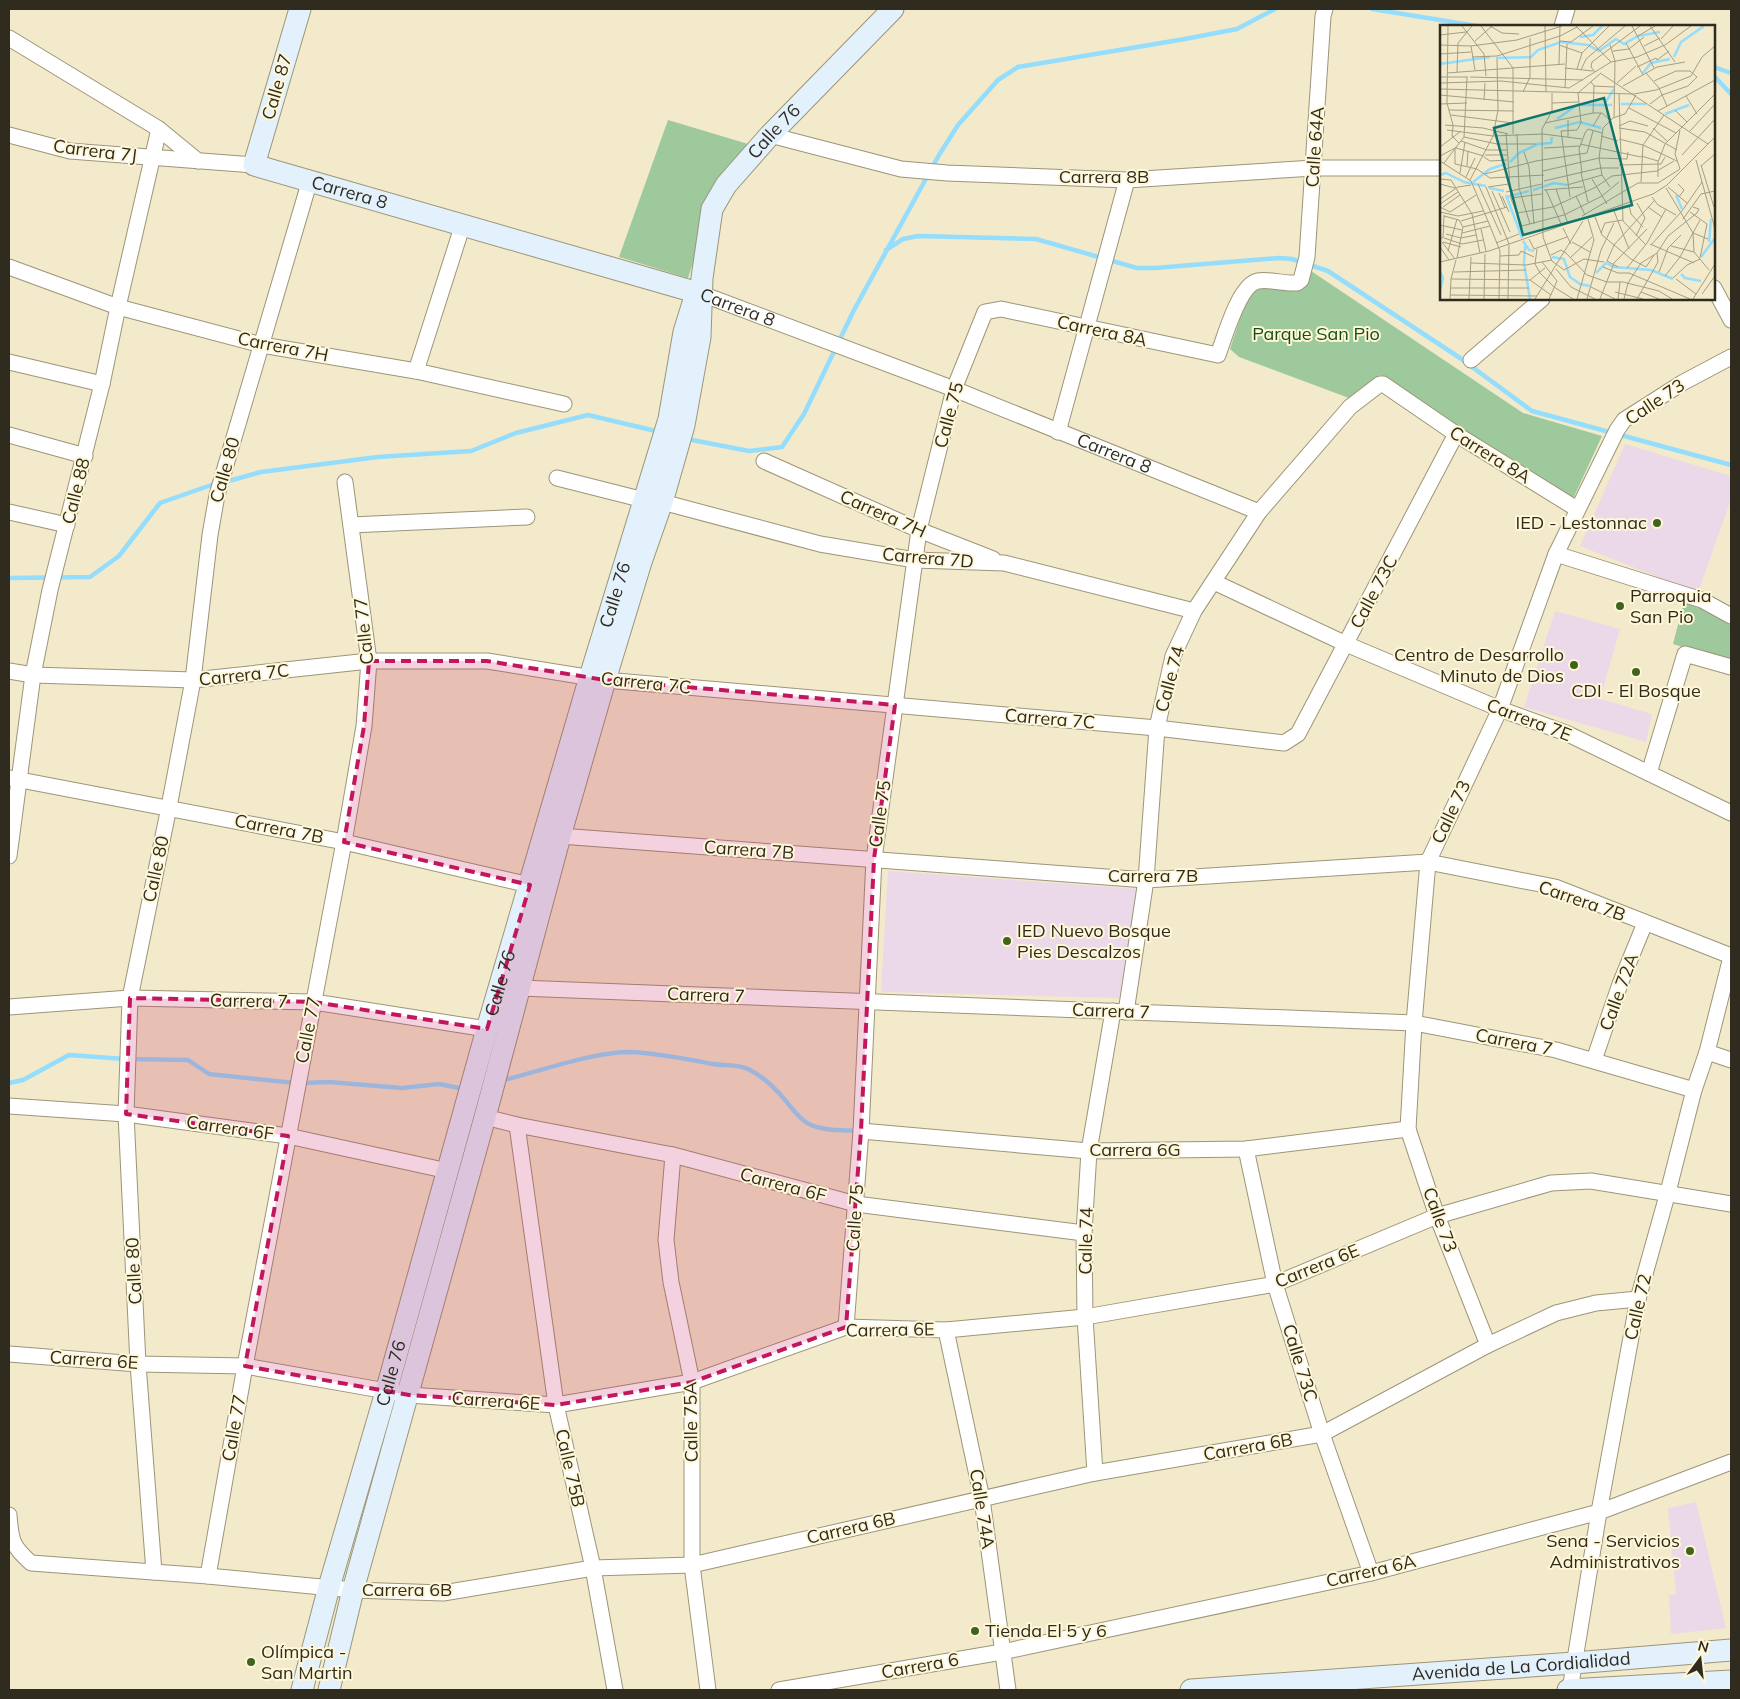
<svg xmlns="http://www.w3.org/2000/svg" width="1740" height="1699" viewBox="0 0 1740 1699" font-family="Mulish,sans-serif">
	<rect width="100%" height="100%" fill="#f2eaca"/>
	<!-- education -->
	<path fill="#ebd9ea" d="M1625,444l106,32v23l-33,94 -118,-47z
		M1555,611l65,18 -20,70 52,15 -6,28 -122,-35z
		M888,871l251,18 -20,109 -238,-6z
		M1696,1502l30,126 -55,6 -2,-39 7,-1 -8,-86z"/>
	<!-- green -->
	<path fill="#9dc99c" d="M668,120l80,24 -25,38 -22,56 -13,40 -69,-21z
		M1311,271l212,142 79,23 -29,63 -116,-68 -77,-56 -31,23 -110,-41 -9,-8 17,-52 5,-6 7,-3 48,-9z
		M1684,602l47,16v44l-58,-18z"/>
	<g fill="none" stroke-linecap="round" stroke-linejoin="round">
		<!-- stream -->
		<path stroke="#94ddfc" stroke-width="4.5" d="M1372,9l105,17
			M1714,67l17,6
			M1714,76l17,18
			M886,250l17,-11 15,-3 118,3 101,29h18l124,-10 13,1 36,12 132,87 72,53 199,54
			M687,439l62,12 33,-4 22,-33 50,-104 85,-155 19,-30 40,-45 20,-13 167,-28 52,-10 38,-20
			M225,482l36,-10 117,-15 93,-6 45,-18 72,-18 72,17
			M9,578l81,-1 29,-21 41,-53 57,-20
			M500,1081c39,-9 91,-29 130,-29 28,1 56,7 83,12 12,2 26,0 37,6 13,7 26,19 35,30 7,8 14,19 24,24 14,7 33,6 49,7
			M9,1083l14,-3 46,-25 56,4 63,1 21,14 86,9
			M302,1083l27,-1 73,6 37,-4 25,5"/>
		<!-- street casing -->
		<g stroke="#9d9578" stroke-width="17">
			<g id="street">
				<path d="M1562,26l5,-17"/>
				<path d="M9,38l150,91 39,32"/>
				<path d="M9,135l61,16 184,14"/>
				<path d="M770,135l131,34 46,4 180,7 187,-12h127"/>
				<path d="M9,267l109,40 144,38 154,26 148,33"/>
				<path d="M1714,288l17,32"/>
				<path id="s1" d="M702,294l252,95 305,123"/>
				<path d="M1471,360l71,-61"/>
				<path d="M9,362l93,22"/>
				<path d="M416,371l47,-147"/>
				<path d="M1058,432l69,-252"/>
				<path d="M9,435l76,21"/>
				<path d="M764,461l155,69 74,29"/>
				<path d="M557,478l87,22"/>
				<path d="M662,502l158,42 95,16 89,3 190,48"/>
				<path d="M9,512l58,13"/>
				<path d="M351,525l176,-8"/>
				<path d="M1556,554l146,46 29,16"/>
				<path d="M1214,582l132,62 154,65 66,24 165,80"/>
				<path d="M9,671l24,4 160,5 176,-19h118l118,19 552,48 127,15 14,-9 158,-300"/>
				<path d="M1649,773l36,-119 46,13"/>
				<path d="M10,778l334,64 194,45"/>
				<path d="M560,836l586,44 282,-18 127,25 176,69"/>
				<path d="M9,856l24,-181 17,-85 52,-206 16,-77 41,-178"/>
				<path d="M520,988l894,35 142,27 138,40"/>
				<path d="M9,1007l121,-9 184,4 173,27"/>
				<path d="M1126,1012l20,-132 11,-152 16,-72 21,-45 65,-99 91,-105 30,-23h3l73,50 121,75"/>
				<path d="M1707,1052l24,8"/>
				<path d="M1594,1060l26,-76 25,-61"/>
				<path d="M9,1106l117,8 162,22 160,35"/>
				<path d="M485,1117l32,8 156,30 183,49 228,29"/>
				<path d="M517,1125l39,280 37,163 22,122"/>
				<path d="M861,1131l228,20 157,-2 162,-20"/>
				<path d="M1246,1149l29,135 47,150 49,139"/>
				<path d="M673,1155l-7,85 5,42 21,100v183l16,125"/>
				<path d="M846,1327l15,-196 13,-272 45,-329 35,-141 31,-77 16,-3 217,46c6,-16 21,-71 40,-74 12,-2 26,3 39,2l4,-3 6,-23 16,-241 2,-7"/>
				<path d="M946,1330l36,169 26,191"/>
				<path d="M1488,1345l-51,-129 -29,-87 6,-106 14,-161 72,-153 56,-155 61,-124 7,-10 58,-37 49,-26"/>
				<path d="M9,1354l129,10 107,2 164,29 147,10 136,-23 154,-55 100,3 139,-13 190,-33 162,-68 114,-33 40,-2 140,23"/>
				<path d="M1095,1473l-10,-156 -1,-84 5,-82 24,-140"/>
				<path d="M9,1515c2,26 3,31 22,48l177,13 145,14 90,3 150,-25 99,-3 403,-92 227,-39 166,-89 68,-32 40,-10 42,-4"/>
				<path d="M154,1572l-16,-208 -12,-250 4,-116 39,-191 24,-127 17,-145 7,-40 93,-315"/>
				<path d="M208,1576l37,-210 99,-524 20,-116 5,-65 -24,-179"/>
				<path d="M779,1690l223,-38 369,-79 228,-61 132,-50"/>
				<path d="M1570,1690l29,-178 39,-213 30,-107 26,-102 13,-38 24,-95"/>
			</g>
		</g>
		<!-- secondary casing -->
		<g stroke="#9d9578" stroke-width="23">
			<g id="secondary">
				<path id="s2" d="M300,9l-46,156 448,129"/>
				<path id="s3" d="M302,1690l27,-103 57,-195 101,-363 103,-352 79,-258 15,-87 10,-32"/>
				<path id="s4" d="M329,1690l24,-100 132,-473 75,-281 45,-156 36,-118 21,-60 22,-77 16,-88 2,-59 10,-69 14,-24 44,-50 123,-126"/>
				<path id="s5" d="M1191,1690l383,-27 157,-13"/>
				<path d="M1568,1690l163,-9"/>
			</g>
		</g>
		<!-- street -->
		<use href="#street" stroke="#fff" stroke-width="15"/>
		<!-- secondary -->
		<use href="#secondary" stroke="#e3f1fd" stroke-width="21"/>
	</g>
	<!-- marked area -->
	<path fill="#c2185b" fill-opacity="0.2" stroke="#c2185b" stroke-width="4" stroke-dasharray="10 6" stroke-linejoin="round" d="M369,661h118l118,19 290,25 -21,154 -13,272 -15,196 -154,55 -136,23 -147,-10 -164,-29 43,-230 -162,-22 4,-116 184,4 173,27 43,-144 -186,-43 20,-116z"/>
	<!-- markers -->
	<g fill="#40641d" stroke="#fff7d7" stroke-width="2">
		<circle cx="1657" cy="523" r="5"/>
		<circle cx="1620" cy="606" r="5"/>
		<circle cx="1574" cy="665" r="5"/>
		<circle cx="1636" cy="672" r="5"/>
		<circle cx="1007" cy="941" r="5"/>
		<circle cx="1690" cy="1551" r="5"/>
		<circle cx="975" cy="1631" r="5"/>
		<circle cx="251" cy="1662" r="5"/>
	</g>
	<g text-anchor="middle" stroke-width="4" stroke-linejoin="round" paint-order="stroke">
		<!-- street labels -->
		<g font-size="18" fill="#2f2c1f" stroke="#fff7d7">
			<text transform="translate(277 87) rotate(-74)" y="6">Calle 87</text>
			<text dy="6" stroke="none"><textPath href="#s4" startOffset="1632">Calle 76</textPath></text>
			<text transform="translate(1315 147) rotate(-86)" y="6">Calle 64A</text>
			<text transform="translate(95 151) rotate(7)" y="6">Carrera 7J</text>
			<text x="1104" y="183">Carrera 8B</text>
			<text dy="6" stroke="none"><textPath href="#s2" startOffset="262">Carrera 8</textPath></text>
			<text dy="6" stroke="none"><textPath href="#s1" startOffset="38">Carrera 8</textPath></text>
			<text transform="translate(1102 331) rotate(12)" y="6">Carrera 8A</text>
			<text transform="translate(283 347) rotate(11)" y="6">Carrera 7H</text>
			<text transform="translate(1655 402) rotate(-34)" y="6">Calle 73</text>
			<text transform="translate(949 415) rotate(-75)" y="6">Calle 75</text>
			<text dy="6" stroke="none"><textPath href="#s1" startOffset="442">Carrera 8</textPath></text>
			<text transform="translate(1490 455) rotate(32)" y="6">Carrera 8A</text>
			<text transform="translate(225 470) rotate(-74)" y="6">Calle 80</text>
			<text transform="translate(76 491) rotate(-76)" y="6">Calle 88</text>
			<text transform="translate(883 514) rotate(24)" y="6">Carrera 7H</text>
			<text transform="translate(928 558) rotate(5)" y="6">Carrera 7D</text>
			<text transform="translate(1374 592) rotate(-62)" y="6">Calle 73C</text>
			<text dy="6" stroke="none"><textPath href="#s3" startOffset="1139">Calle 76</textPath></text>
			<text transform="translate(364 631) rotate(-96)" y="6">Calle 77</text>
			<text transform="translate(244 675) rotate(-6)" y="6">Carrera 7C</text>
			<text transform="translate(1170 679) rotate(-75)" y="6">Calle 74</text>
			<text transform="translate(646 683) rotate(6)" y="6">Carrera 7C</text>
			<text transform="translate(1050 719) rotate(5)" y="6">Carrera 7C</text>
			<text transform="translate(1529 720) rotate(21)" y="6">Carrera 7E</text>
			<text transform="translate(1451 812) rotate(-65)" y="6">Calle 73</text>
			<text transform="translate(880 814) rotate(-82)" y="6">Calle 75</text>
			<text transform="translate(279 829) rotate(11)" y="6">Carrera 7B</text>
			<text transform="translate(749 850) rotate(4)" y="6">Carrera 7B</text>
			<text transform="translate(156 869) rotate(-78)" y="6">Calle 80</text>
			<text x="1153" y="882">Carrera 7B</text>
			<text transform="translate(1582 901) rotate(19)" y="6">Carrera 7B</text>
			<text dy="6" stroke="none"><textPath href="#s3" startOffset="734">Calle 76</textPath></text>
			<text transform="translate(1619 992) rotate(-70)" y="6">Calle 72A</text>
			<text transform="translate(706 995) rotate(2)" y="6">Carrera 7</text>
			<text transform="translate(249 1001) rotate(1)" y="6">Carrera 7</text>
			<text transform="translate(1111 1011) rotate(2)" y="6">Carrera 7</text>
			<text transform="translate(308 1030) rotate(-79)" y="6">Calle 77</text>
			<text transform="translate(1514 1042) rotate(11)" y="6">Carrera 7</text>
			<text transform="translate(230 1128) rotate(8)" y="6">Carrera 6F</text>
			<text x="1135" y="1156">Carrera 6G</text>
			<text transform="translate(783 1185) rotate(15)" y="6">Carrera 6F</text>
			<text transform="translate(855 1218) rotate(-86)" y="6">Calle 75</text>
			<text transform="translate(1440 1220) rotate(70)" y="6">Calle 73</text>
			<text transform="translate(1086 1241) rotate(-89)" y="6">Calle 74</text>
			<text transform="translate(1317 1266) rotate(-22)" y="6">Carrera 6E</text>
			<text transform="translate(134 1271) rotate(-93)" y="6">Calle 80</text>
			<text transform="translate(1638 1307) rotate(-77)" y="6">Calle 72</text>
			<text transform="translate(890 1330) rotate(-1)" y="6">Carrera 6E</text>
			<text transform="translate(94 1360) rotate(4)" y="6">Carrera 6E</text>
			<text transform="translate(1300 1363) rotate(73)" y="6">Calle 73C</text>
			<text dy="6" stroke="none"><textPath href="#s3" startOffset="329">Calle 76</textPath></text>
			<text transform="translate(496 1401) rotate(4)" y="6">Carrera 6E</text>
			<text transform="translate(691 1422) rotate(-91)" y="6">Calle 75A</text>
			<text transform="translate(234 1428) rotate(-80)" y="6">Calle 77</text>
			<text transform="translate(1248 1447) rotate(-10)" y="6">Carrera 6B</text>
			<text transform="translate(570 1468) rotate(77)" y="6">Calle 75B</text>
			<text transform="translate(982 1509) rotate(81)" y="6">Calle 74A</text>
			<text transform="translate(851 1528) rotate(-13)" y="6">Carrera 6B</text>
			<text transform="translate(1371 1571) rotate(-13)" y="6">Carrera 6A</text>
			<text x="407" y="1596">Carrera 6B</text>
			<text transform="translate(920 1666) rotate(-10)" y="6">Carrera 6</text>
			<text dy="6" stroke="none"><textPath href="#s5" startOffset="331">Avenida de La Cordialidad</textPath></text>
		</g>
		<!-- park labels -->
		<g font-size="18" fill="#125017" stroke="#fff7d7">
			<text x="1316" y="340">Parque San Pio</text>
		</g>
		<!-- poi labels -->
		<g font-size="18" fill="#2f2c1f" stroke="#fff7d7" text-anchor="start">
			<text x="1647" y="529" text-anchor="end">IED - Lestonnac</text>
			<text x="1630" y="602">Parroquia<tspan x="1630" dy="21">San Pio</tspan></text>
			<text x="1564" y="661" text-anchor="end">Centro de Desarrollo<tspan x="1564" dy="21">Minuto de Dios</tspan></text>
			<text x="1636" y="697" text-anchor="middle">CDI - El Bosque</text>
			<text x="1017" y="937">IED Nuevo Bosque<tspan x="1017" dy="21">Pies Descalzos</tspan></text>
			<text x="1680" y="1547" text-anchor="end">Sena - Servicios<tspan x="1680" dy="21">Administrativos</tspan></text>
			<text x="985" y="1637">Tienda El 5 y 6</text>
			<text x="261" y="1658">Olímpica -<tspan x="261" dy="21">San Martin</tspan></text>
		</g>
	</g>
	<!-- overview -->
	<g transform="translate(1440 25)">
		<rect width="275" height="275" fill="#f2eaca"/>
		<path fill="none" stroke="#94ddfc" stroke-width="2.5" d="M140,12l13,-2 9,-9M234,32l7,-15 23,-16M56,33l35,-1 7,-7 23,-8 27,3 11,6 17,-12 8,5 14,-8 22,-4M0,39l50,-7M203,48l8,-10 19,-4M165,78l9,-14M181,79h25M225,89l24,-9M117,94l20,-14h35M115,103l25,-6 21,6M70,137l9,-9 19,-9 13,-1 1,-6M0,150l6,-2 18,9 22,4M33,157l17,-13 16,-5M49,163l15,3M93,165l21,-7 13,2M66,170l16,43M236,170l6,14M67,172l22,-6M83,216l6,9 5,1M269,217l2,-23M85,221l-1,17 6,36M112,232l12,2 6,18 10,7 10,2M261,232l14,-19M0,246l3,7 -3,13M156,248l10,-10 8,4 37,3 22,9M241,249l4,4 16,3"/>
		<path fill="none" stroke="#a49e86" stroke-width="1" d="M8,1l-1,77 6,22M22,1l22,28 2,22M41,1l32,42v66M50,1l12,7 17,1M105,1l1,66M136,1l35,36M192,1l22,42M210,1l25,36M0,10l26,-3M198,11l17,-10M221,14l12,-13M35,16l17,-15M120,16l11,1 22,-16M186,18l17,32M0,20l31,1 46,-6 45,-14M119,20l23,8M170,20l5,16 -1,57M31,21l4,24M204,21l16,-8M173,26l16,-2 15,-12M0,29l31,-2M32,32l25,-1 63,-20 17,-9M119,39l1,-38M197,42l19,-9 1,2 12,-9M125,43l28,3M137,44l5,-16 27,-27M141,45l5,-11 39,-33M17,47l1,-29 14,-17M155,47l-4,-5 1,-5 48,-36M7,48l118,-9M160,48l108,71M206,48l13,15 8,18M0,52h28M30,52l113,3M151,57l3,4 -1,27M0,58l61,-2 68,7 42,-26 26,-5 28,-12 26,-19M177,58l19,-17M154,61l20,1M183,61l34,-19 28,-5M125,63l2,-44M0,64l194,5 22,-4 35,-14 11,-19 13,-11M83,67l7,-15v-39M112,68v18l-10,18 1,108 9,24 12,9 20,-11 20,3M179,69l4,127 23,24M0,70l74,7M246,71l11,18M44,75l1,-17M112,78l26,-1M0,79l27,-1M210,79l12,-9 26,-9 9,-9 -7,-6h-14l-22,10M189,83l47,25M9,85l65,1M235,85l12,12M218,86l57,-31M11,90l62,8M105,98l48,-10h9l8,7M5,100l38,3 25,6M13,101l-1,10 7,7M153,101l8,-13M179,101l11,-5 18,5M179,103l26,4 32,18M213,103l14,13M7,105l46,6 50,-2 39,5M240,105l-5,24 5,15M250,106l25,-27M66,108l5,66 11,27 42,-11 38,-19 17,-14M77,109l2,54 11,36M161,111l17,5M24,112l33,7h39M128,112v-17M179,114l24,6 34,16M21,116l26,9h20M140,119l61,13M0,122l21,-16M16,123l28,8M104,123l36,-2M15,124v15l22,5 13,9 54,-3M84,127l5,15 5,57M45,130h22M242,130l33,-36M0,131l17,-9M201,131l17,5M44,132l6,4 17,-1M256,135l19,69M0,136l31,20 19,45 10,25 -1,48M4,138l20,-26 3,-60M179,140l42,-1 4,-7M261,140l13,42M27,141l1,-15M261,141l14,-12M103,146l56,-13 28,1 1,-7M20,148l5,-31M141,148l7,29M142,148l-3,-24 6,-16 3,-4 14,4M45,149l51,-13 51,-8 6,-22M26,152l9,-19M218,152v-15l7,-18 50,-50M0,154l11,1 21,34 8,39M152,154l15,25M30,155l23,-44 5,-26 -1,-51M104,156l56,-13h19M201,157l2,-37 21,-30M0,159l15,4M38,159l23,51M238,159l6,6 -5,7M127,160l35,-10M46,162l23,57M48,162l21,-3M170,162l-8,-12 -3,-17 4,-30 10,-10 12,-4 11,-19M228,162l19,16M226,163l27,45 15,6M116,164l12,35M104,165l39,-3M106,165l16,36M52,166l18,41M66,167l36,-8M59,168l6,15M62,171l7,16M136,171l9,19M130,172l-9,-66 16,-1 4,-7 -3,-30 23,-20M212,172l6,8 18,10M71,173l31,-4M0,174l18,-12 13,-2M0,179l18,-12M189,180l2,9 12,13M0,182l10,5 26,-17M3,182l17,-12M208,182l14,10M174,186l15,38M0,187l18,4 25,-5M250,187l17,12 -7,34M77,188l36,-6 43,-20 16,-11 45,-5 17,-10M4,191l15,4 4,7 -6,31M142,191l56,-33h20l22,-14M155,192l7,18 29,24 15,8 8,-12M243,194l18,-25 14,-3M21,196l46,-14M0,200l22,5M23,202l25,-6M123,203l8,16M41,204l5,22M22,208l28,-7M161,208l4,-10 18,-3M253,208l1,19M6,209l15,4 15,-3M196,211l9,-18 -8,-15M0,213h3l1,-23M4,213l18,6 21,-4M89,214l5,10 33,-12M2,217l13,17M3,217l18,5M132,217l18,10M56,218l23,-9M210,219l44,19M211,220l31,-34 20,-29M231,221l23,6 15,18M0,222l9,13M97,224l-2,15 5,9 14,14 19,12M8,226l9,-32M126,228l21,22 20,7h16l36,9 13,8M111,230l10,-5 5,3M60,231l19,-1 2,-4 13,6M131,232l21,-20M0,237l49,-11 164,-57 14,-9 48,-48M102,237l15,19 -8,18M31,238l55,2 26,-5M163,242l15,6h11l61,26M178,242l-11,-6 7,-16 40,-44M187,243l20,-25 19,-34M116,244l15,18 24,12M14,247l72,-2M219,247l9,-24 13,-13M225,251l15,-19 20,-37M233,253l14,-13 13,-6M11,254l79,1 15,-12M236,254l20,15M90,255l21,15M151,262l24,12M10,263h79M175,267l28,7M201,267l18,7M262,269l13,-18M10,270l87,1M10,274l1,-20 5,-19M29,274l2,-42M44,274l1,-45M68,274l1,-54M95,274l48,-78M137,274l17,-59 -6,-21M147,274l14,-49 13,-27M160,274l14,-36 33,-34M178,274l2,-17M184,274l4,-16 13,-20 16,-10 11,-17 29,-23 2,-4 -6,-2M197,274l21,-37 -1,-9M253,274l22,-35"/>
		<path fill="#0f766e" fill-opacity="0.15" stroke="#0f766e" stroke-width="2.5" d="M164,73l28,107 -109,30 -29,-107z"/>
		<rect width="275" height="275" fill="none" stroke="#2f2c1f" stroke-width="2.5"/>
	</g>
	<!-- border -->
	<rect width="1740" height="1699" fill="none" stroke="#2f2c1f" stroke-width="20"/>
	<!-- north arrow -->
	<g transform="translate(1700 1659) rotate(15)" stroke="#fff7d7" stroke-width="4" paint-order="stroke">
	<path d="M0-4L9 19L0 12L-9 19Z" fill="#2f2c1f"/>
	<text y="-8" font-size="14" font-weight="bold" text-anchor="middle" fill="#2f2c1f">N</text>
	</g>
</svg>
